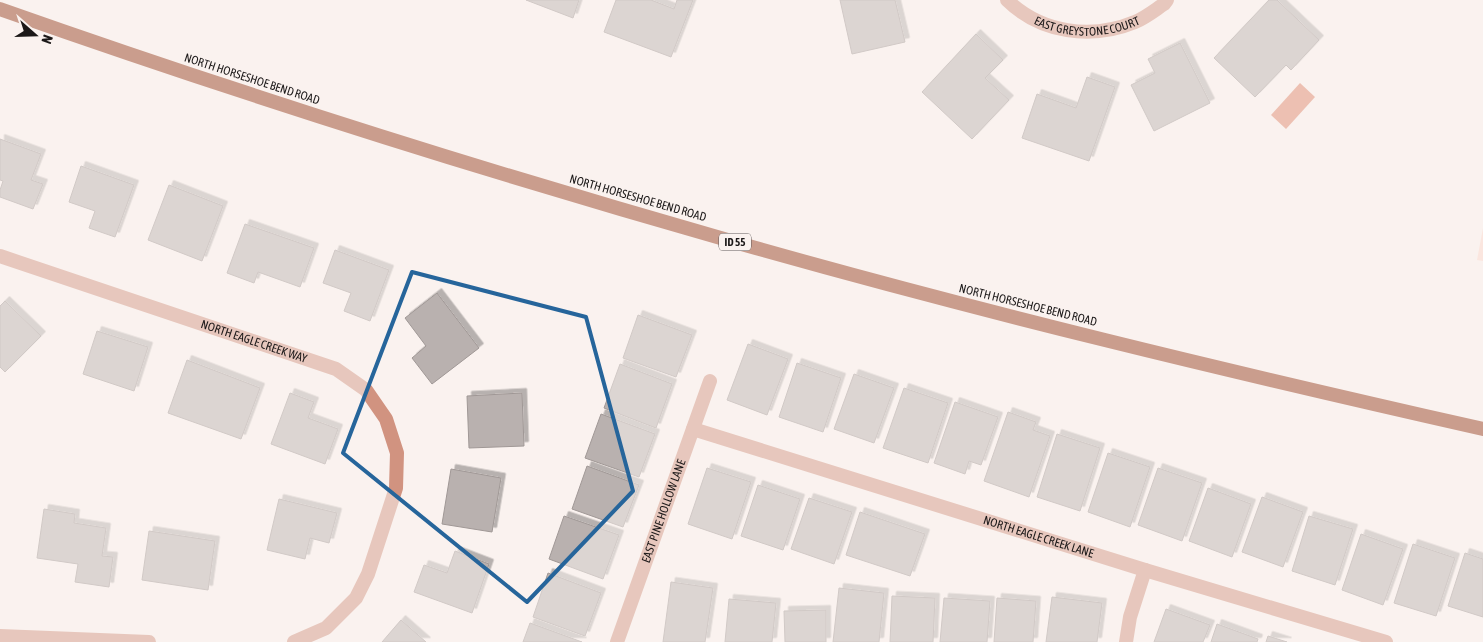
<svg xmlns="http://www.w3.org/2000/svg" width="1483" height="642" viewBox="0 0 1483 642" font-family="'Asap Condensed',sans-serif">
	<defs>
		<filter id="shadow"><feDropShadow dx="4.5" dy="-4.5" stdDeviation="0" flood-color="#0004"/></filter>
	</defs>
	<rect width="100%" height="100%" fill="#faf2ef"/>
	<!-- green -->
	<path fill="#fdd8cc" d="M1483,228v33l-6,-1z"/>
	<!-- water -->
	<path fill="#de8468" d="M1300,83l15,14 -29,32 -15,-14z"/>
	<!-- building -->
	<path fill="#b9b1af" stroke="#a09896" filter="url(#shadow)" d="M526,0h53l-6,18z
		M616,0h35l23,9 3,-9h16l-22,57 -67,-25z
		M840,0h55l10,42 -53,12z
		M1269,0h8l42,40 -28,30 -5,-5 -31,32 -41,-39z
		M976,34l27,26 -18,18 24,22 -37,39 -50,-47z
		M1180,43l30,60 -56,28 -23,-46 24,-12 -7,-14z
		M1087,77l28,10 -26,74 -67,-23 15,-44 39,14z
		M0,139l41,15 -10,26 12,4 -10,25 -33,-12v-7l3,-9 -3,-1z
		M81,166l53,19 -19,52 -26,-9 6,-17 -26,-9z
		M169,185l54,21 -21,55 -54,-21z
		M245,224l69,24 -14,39 -42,-15 -4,11 -27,-10z
		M335,250l54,20 -19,51 -26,-10 7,-18 -28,-10z
		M437,293l42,55 -47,36 -20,-26 14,-12 -21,-28z
		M5,301l36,35 -36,36 -5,-5v-61z
		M638,315l54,20 -16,42 -53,-19z
		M97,331l51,16 -14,44 -51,-17z
		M748,344l40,15 -21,56 -40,-15z
		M187,360l73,28 -19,51 -73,-26z
		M797,363l44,15 -18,54 -44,-15z
		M620,364l52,20 -16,44 -52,-20z
		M854,374l40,14 -20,55 -40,-14z
		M904,388l44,15 -20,60 -45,-15z
		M290,393l24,9 -6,16 30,11 -13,35 -54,-20z
		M522,393l2,53 -55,2 -2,-52z
		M955,402l43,15 -17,48 -12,-4 -4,13 -31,-11z
		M1008,412l28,10 -3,8 17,6 -21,61 -45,-16z
		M601,414l54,20 -16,43 -54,-19z
		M1057,434l43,14 -20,63 -43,-14z
		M1108,453l42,14 -20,60 -42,-15z
		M587,466l52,19 -16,42 -51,-18z
		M707,468l44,14 -19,57 -44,-15z
		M1158,468l44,15 -20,58 -44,-16z
		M451,469l50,9 -9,54 -50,-8z
		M758,485l42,14 -17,51 -42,-14z
		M1208,488l43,16 -19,53 -43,-16z
		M1262,497l41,15 -20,55 -41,-15z
		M809,498l43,14 -18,52 -43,-15z
		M279,499l58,14 -8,30 -19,-5 -5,21 -38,-9z
		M44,509l31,5 -1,9 32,5 -4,28 11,1 -4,30 -34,-5 3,-18 -41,-6z
		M860,512l65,22 -15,42 -64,-21z
		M564,516l55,19 -16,44 -54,-20z
		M1309,516l44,13 -18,56 -43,-14z
		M149,531l66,10 -7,49 -66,-10z
		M1361,534l42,15 -20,56 -41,-15z
		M1413,544l42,14 -19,58 -42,-13z
		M455,551l34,13 -17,49 -58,-21 10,-27 23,8z
		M1465,553l18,6v58l-35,-11z
		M548,573l53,20 -16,43 -52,-19z
		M671,582l42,6 -8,54h-42z
		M839,588l45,5 -5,49h-46z
		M892,596l43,2 -2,44h-43z
		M1052,597l50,6 -5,39h-51z
		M944,598l46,3 -3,41h-47z
		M997,598l39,3 -3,41h-39z
		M729,599l47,4 -4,39h-47z
		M1166,609l44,16 -7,17h-49z
		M826,610v32h-41l-1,-31z
		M401,620l25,22h-44z
		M530,623l52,19h-59z
		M1217,624l41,15 -1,3h-46z
		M1268,636l19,6h-21z"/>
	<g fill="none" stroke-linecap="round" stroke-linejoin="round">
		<!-- minor -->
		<g stroke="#d19380" stroke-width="14">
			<path id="s1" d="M1007,0c34,33 84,40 128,22 10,-4 20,-12 29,-18l3,-4"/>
			<path id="s2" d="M0,256l336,113 30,21 20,29 11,34 -1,35 -28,86 -12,24 -30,30 -32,14"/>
			<path id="s3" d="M693,429l452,141 241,72"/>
			<path d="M0,636l149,6"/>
			<path id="s4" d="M617,642l93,-261"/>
			<path d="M1126,642l4,-25 15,-47"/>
		</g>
		<!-- trunk -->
		<path stroke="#913617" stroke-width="14" d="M0,9c241,85 485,162 731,232 249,71 500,131 752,188"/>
	</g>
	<!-- marked area -->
	<path d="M0 0H1483V642H0ZM412,272l174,45 47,174 -106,111 -184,-149z" fill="#faf2ef" fill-opacity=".55" fill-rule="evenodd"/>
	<path fill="none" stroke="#26659b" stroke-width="4" stroke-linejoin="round" d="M412,272l174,45 47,174 -106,111 -184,-149z"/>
	<g text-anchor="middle" stroke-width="4" stroke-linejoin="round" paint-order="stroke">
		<!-- shield labels -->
		<rect fill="#faf2ef" stroke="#5e5958" stroke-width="1" x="719" y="233.5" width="32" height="17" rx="4"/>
		<g font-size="11" font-weight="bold" fill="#1b1818">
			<text x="735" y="246">ID 55</text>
		</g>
		<!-- street labels -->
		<g font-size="12" fill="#1b1818" stroke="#faf2ef">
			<text dy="4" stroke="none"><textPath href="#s1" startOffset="88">EAST GREYSTONE COURT</textPath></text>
			<text transform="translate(252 79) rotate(18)" y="4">NORTH HORSESHOE BEND ROAD</text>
			<text transform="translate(638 198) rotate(16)" y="4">NORTH HORSESHOE BEND ROAD</text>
			<text transform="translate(1028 305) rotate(14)" y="4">NORTH HORSESHOE BEND ROAD</text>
			<text dy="4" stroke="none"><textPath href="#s2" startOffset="268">NORTH EAGLE CREEK WAY</textPath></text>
			<text dy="4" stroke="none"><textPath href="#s4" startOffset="139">EAST PINE HOLLOW LANE</textPath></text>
			<text dy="4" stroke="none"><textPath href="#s3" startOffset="362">NORTH EAGLE CREEK LANE</textPath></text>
		</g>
	</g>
	<!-- north arrow -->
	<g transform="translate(35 35) rotate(110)" stroke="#faf2ef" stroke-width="4" paint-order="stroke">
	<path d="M0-4L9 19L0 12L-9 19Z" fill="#1b1818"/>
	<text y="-8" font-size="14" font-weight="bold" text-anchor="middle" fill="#1b1818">N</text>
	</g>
</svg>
